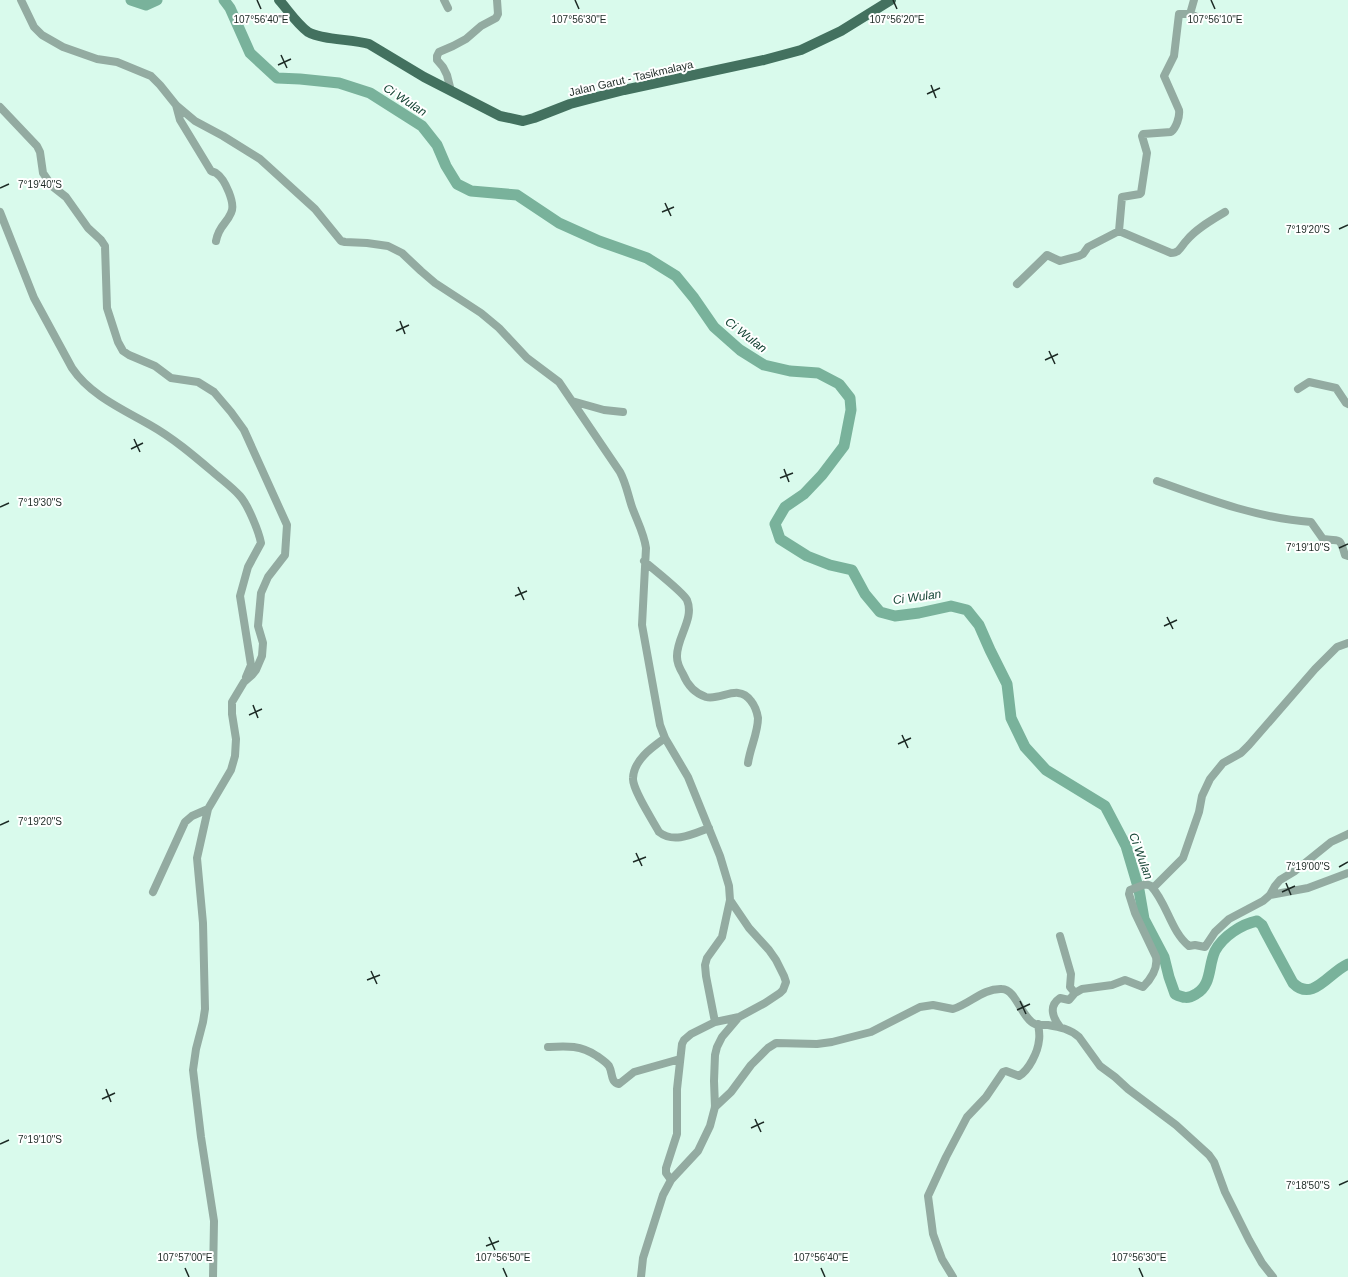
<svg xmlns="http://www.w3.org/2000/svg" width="1348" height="1277" viewBox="0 0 1348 1277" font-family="Arial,sans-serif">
	<rect width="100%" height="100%" fill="#d9faec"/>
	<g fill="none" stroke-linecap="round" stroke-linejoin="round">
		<!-- river -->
		<path stroke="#79b29b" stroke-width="11" d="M131,0l15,5 11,-5
			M224,0l6,8 20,45 27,25 23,1 39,4 31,10 52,33 15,19 9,21 11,18 14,7 46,4 42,28 40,18 48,17 29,18 18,22 20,29 26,23 24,15 26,6 28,2 21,11 11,14 1,12 -7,36 -22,29 -18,19 -19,13 -10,17 5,15 27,17 23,9 22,5 13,24 15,18 15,4 24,-3 32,-7 16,4 12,15 11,25 17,34 4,34 14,29 21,23 59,36 21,40 13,44 5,29 20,38 5,20 6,17c8,4 13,5 21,0 16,-9 12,-28 19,-43 8,-15 27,-27 42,-30l5,4 4,8 27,50c20,20 36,-11 55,-19"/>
		<!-- minor -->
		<path stroke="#93aba1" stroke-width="8" d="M21,0l13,27 8,8 21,12 34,12 20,3 34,14 9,9 16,20 19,16 28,15 37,23 55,50 26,32 4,1 22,1 21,3 14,7 19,18 14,12 46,30 18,15 28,30 32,24 61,90c6,11 8,23 12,35 5,14 12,26 14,41l-4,77 18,100 5,13 23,39 32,79 9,30 1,14 19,28 20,22 7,10 8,16 2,6 -3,8 -3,3 -15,10 -26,14 -17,20 -5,10 -2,8 -1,26 1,26 -5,19 -12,25 -27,29 -8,15 -20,63 -2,19
			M444,0l4,8
			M1194,0l-4,14 9,4
			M451,91l-4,-16 -4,-8 -6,-7v-4l2,-4 14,-6 13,-7 15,-13 15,-8 2,-4 -1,-14
			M176,105l4,15 31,51c1,1 4,1 5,2 9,6 20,31 15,40 -5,12 -12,12 -15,28
			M0,107l37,39 3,6 3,21 9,13 14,11 22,31 13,12 4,6 2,62 11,34 5,9 6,4 26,11 16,12 27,4 16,10 17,20 13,18 43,95 -2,30 -17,22 -7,16 -3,33 5,17 -1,13 -6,14 -4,5 -8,7 -12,20v12l4,25 -1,17 -4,14 -23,39 -11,49 6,65 2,86 -2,13 -7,27 -3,21 8,67 13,84 -1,56
			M0,212l34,86 38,70c18,27 50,41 78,57 23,13 43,30 63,47 9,8 19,15 27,24 8,9 19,36 21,47l-13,24 -8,29 11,69 -5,12
			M1119,231l52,22c9,0 10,-7 16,-13 10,-12 25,-20 38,-28
			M1017,284l30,-29 13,6 19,-5 4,-2 5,-7 31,-16 3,-34 18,-3 1,-1 6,-40 -5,-17 1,-2 28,-2c5,-4 9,-15 8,-22l-15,-34 10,-20 5,-42h11
			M1298,389l11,-7 27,6 10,15 2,1
			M572,401l32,9 19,2
			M1157,481c50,18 100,37 154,41l12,17c17,3 16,-4 22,16l3,1
			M644,561c9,8 39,31 43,39 8,19 -11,38 -10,57 0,5 3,12 6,17 4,10 11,19 23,23 15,4 32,-14 45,4 4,5 6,11 7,17 0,15 -8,30 -10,45
			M665,738c-14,10 -31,22 -32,40 -1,11 20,43 26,54 15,12 34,2 50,-4
			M1153,888l30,-30 16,-46 3,-16 8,-17 13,-16 18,-10 8,-8 66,-76 22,-22 11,-4
			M153,892l32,-70 7,-6 16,-7
			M1270,895l38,-7 40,-15
			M1060,936l11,38 -1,13 5,6
			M715,1022l-9,-46 -1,-11 2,-7 15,-21 8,-37
			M1060,1027c-7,-9 -12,-21 0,-29l9,2 6,-7 7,-4 30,-4 13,-5 18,7c8,-8 15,-19 13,-30l-21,-44 -6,-19 1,-4 16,-6 5,2c16,17 20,46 38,60l6,-1 10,2 10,-15 14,-13 34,-18 7,-6 5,-9 5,-6 15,-9 36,-29 17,-8
			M548,1047c19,-1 32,-2 49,9 4,3 9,6 12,10 4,7 1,16 10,18l15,-12 46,-13
			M715,1107l16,-15 20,-27 17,-17 8,-5 41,1 15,-2 39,-10 49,-25 13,-2 20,4c17,-5 30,-21 49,-20 14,0 20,30 33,35 4,1 9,1 13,1 12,2 22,4 31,12l21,29 15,11 13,12 48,36 33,30 5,7 11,30 24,48 13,23 11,14
			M671,1180l-5,-7v-5l11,-34v-45l5,-45 2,-4 7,-6 24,-12 24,-5
			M953,1277l-11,-18 -9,-25 -5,-38 18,-39 21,-40 19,-20 17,-25 3,-1 13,5c10,-6 19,-24 20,-36 1,-5 0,-10 -1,-16"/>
		<!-- major -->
		<path stroke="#43715f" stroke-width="10" d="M279,0c9,10 18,24 29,32 14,8 44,7 61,12l55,33 76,39 23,5 11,-3 36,-14 19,-5 35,-9 140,-30 37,-10 40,-19 50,-31"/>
	</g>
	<!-- ticks -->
	<path fill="none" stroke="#1d2a25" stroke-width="1.5" d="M257,0l4,9M575,0l4,9M893,0l4,9M1211,0l4,9M281,55l6,13M278,65l13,-6M931,85l5,13M927,94l13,-6M0,188l9,-4M665,203l6,13M662,212l12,-5M1339,229l9,-4M400,321l5,13M396,331l13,-6M1049,351l6,13M1045,360l13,-6M134,439l6,13M131,449l12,-6M784,469l5,13M780,478l13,-5M0,507l9,-4M1339,548l9,-4M518,587l6,13M515,596l12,-5M1167,617l6,12M1164,626l13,-6M253,705l5,13M249,715l13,-6M902,735l6,13M898,744l13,-6M0,825l9,-4M636,853l6,13M633,862l13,-5M1339,867l9,-5M1286,883l5,12M1282,892l13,-6M371,971l6,13M367,980l13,-5M1020,1001l6,13M1017,1010l13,-6M106,1089l5,13M102,1099l13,-6M755,1119l6,13M751,1128l13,-6M0,1144l9,-4M1339,1185l9,-4M489,1237l6,13M486,1246l13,-5M185,1268l4,9M503,1268l4,9M821,1268l4,9M1139,1268l4,9"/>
	<g text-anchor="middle" stroke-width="4" stroke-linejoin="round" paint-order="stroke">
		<!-- street labels -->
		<g font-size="11" fill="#1d2a25" stroke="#fff">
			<text transform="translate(631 78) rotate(-13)" y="4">Jalan Garut - Tasikmalaya</text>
		</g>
		<!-- water labels -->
		<g font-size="12" font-style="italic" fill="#134333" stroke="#fff">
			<text transform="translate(405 100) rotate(33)" y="4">Ci Wulan</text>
			<text transform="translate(746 335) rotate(38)" y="4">Ci Wulan</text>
			<text transform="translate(917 597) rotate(-8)" y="4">Ci Wulan</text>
			<text transform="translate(1141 856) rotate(70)" y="4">Ci Wulan</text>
		</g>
	</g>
	<g font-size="10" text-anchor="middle" fill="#1d2a25" stroke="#fff" stroke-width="4" stroke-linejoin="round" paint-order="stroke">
		<text x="261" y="23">107°56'40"E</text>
		<text x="579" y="23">107°56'30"E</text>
		<text x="897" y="23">107°56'20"E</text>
		<text x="1215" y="23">107°56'10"E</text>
		<text x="40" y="188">7°19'40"S</text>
		<text x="1308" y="233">7°19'20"S</text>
		<text x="40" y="506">7°19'30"S</text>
		<text x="1308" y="551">7°19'10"S</text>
		<text x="40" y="825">7°19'20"S</text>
		<text x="1308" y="870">7°19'00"S</text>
		<text x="40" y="1143">7°19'10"S</text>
		<text x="1308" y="1189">7°18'50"S</text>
		<text x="185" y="1261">107°57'00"E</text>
		<text x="503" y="1261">107°56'50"E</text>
		<text x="821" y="1261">107°56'40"E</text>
		<text x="1139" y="1261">107°56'30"E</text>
	</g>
</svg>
